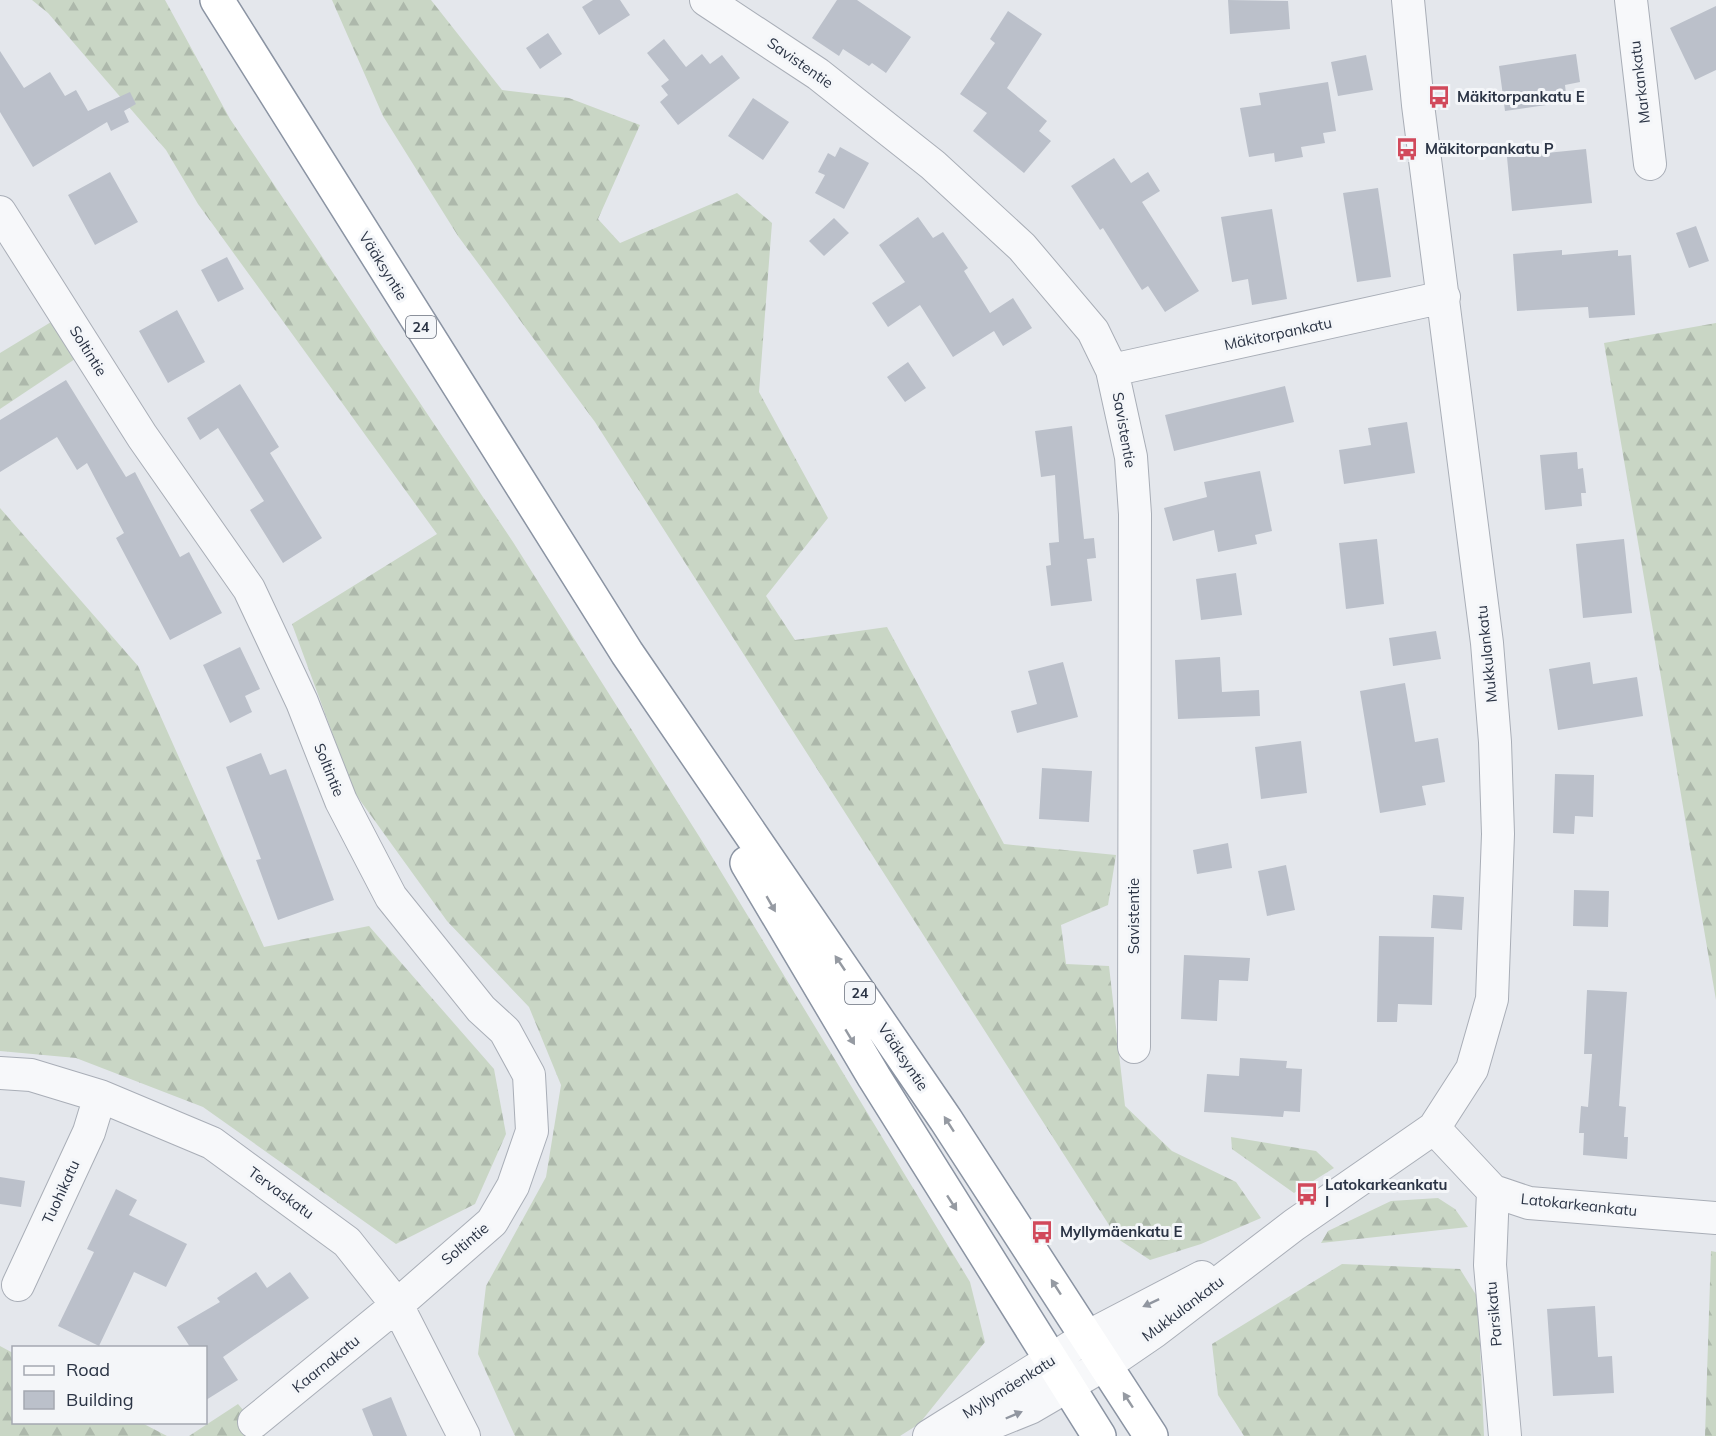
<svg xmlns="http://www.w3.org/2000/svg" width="1716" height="1436" viewBox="0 0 1716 1436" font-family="Mulish,sans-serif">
	<defs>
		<pattern id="forest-firs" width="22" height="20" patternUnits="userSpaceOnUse" patternTransform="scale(1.5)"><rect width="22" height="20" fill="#c9d6c5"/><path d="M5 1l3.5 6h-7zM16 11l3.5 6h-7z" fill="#adb8ab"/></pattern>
	</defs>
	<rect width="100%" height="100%" fill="#e4e7ec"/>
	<!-- forest -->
	<path fill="url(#forest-firs)" d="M32,0h133l65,119 283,423 196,310 261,430 15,60 -66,82 -19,12h-385l-37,-82 8,-68 60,-109 15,-92 -32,-78 -82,-86 -93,-129 -62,-168 145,-90 -239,-330 -32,-54 -118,-137z
		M332,0h99l71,90 67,8 71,27 -42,94 22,24 117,-50 35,30 -13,169 69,126 -62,78 29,44 92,-13 117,217 112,11 -8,50 -47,20 5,39 43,2 16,140 47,45 64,31 25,36 -60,26 -51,16 -32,-21 -523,-817 -137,-186 -75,-120z
		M56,319l19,40 -75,50v-56z
		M1716,323v677l-112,-657z
		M0,508l138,158 126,281 105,-21 125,143 12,65 -31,70 -79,40 -193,-137 -127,-49 -76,-7z
		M1231,1137l85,14 18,17 -40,25 -62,-44z
		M1438,1198l17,11 13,18 -147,16 7,-12 63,-30z
		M1711,1251l5,1v184h-11z
		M1342,1264l118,5 18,29 6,138h-240l-26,-41 -6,-51z
		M0,1346l13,7 1,69 128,1 25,13h-167z
		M238,1404l27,32h-76z"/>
	<!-- building -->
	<path fill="#bbc0ca" d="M593,0h27l10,15 -31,20 -17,-28z
		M837,0h20l54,37 -25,36 -14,-10 -3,3 -26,-17 -4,7 -27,-18z
		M1228,0l60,1 2,28 -60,5z
		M1716,6v64l-21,10 -25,-52z
		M1008,11l34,23 -35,54 40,33 -8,10 12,10 -27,32 -51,-42 14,-18 -27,-19 35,-51 -5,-4z
		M548,33l14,21 -22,15 -14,-21z
		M664,39l22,28 16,-13 8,10 12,-9 18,23 -62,47 -18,-23 8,-7 -7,-9 8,-6 -22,-27z
		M0,51l24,37 26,-16 15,24 11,-6 12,21 42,-19 6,12 -12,7 5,11 -18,9 -4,-9 -74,45 -33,-55z
		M1576,54l4,28 -15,3 2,17 -62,9 -6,-45z
		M1366,55l7,35 -35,6 -7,-34z
		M1328,82l8,49 -13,2 2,10 -24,4 2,10 -28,5 -1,-9 -25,4 -9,-49 21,-3 -2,-12z
		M753,98l36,24 -26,38 -35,-24z
		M840,147l29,16 -25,46 -29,-16 10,-18 -7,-3 10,-19 7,4z
		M1586,149l6,54 -80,8 -5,-54z
		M1114,158l17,25 17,-11 12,19 -18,11 57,89 -34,21 -17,-26 -6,4 -39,-62 -3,2 -29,-44z
		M110,172l28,50 -43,23 -27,-50z
		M1378,188l13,89 -34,5 -14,-89z
		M1272,209l15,90 -35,6 -4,-26 -16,3 -11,-65z
		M918,217l15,21 10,-6 25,36 -4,3 26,42 23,-15 19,30 -29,18 -9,-15 -41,26 -33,-52 -32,22 -16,-24 33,-21 -26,-37z
		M834,218l15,15 -25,23 -15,-15z
		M1696,226l13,35 -20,7 -13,-35z
		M1562,250v5l56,-5v6l13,-1 4,60 -46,3 -1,-11 -71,4 -4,-57z
		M227,257l17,32 -26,13 -17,-32z
		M177,310l28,52 -37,21 -29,-52z
		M908,362l18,26 -21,14 -18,-25z
		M66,380l60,97 9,-5 45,85 9,-5 33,61 -52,27 -54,-102 8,-5 -37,-70 -10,7 -20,-33 -57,35v-52z
		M240,384l39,63 -9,6 52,85 -39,25 -33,-53 14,-9 -46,-73 -18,12 -13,-22z
		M1285,386l9,36 -120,29 -9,-36z
		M1407,422l8,51 -71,11 -5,-34 32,-5 -3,-17z
		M1072,426l12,113 10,-1 2,20 -9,1 5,42 -41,5 -5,-40 5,-1 -2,-22 10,-1 -4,-67 -14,2 -6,-46z
		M1577,452l1,17 5,-1 3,25h-5l1,13 -37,4 -5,-55z
		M1260,471l12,60 -17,4 2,9 -39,8 -4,-22 -41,11 -9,-33 43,-11 -3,-15z
		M1377,539l7,65 -38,5 -7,-66z
		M1624,539l8,74 -49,5 -7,-74z
		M1236,573l6,42 -41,5 -5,-41z
		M1436,631l5,28 -48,7 -4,-28z
		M240,647l20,42 -15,7 7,16 -22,11 -27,-58z
		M1220,657l2,35 37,-2 1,26 -82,3 -3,-59z
		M1063,662l15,55 -61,16 -6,-22 26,-7 -9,-33z
		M1590,662l3,22 44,-7 6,39 -85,14 -9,-61z
		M1405,683l10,59 23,-4 7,44 -23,4 4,19 -46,8 -20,-122z
		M1301,741l6,52 -46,6 -6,-52z
		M261,753l9,22 16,-6 48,131 -56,20 -22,-60 5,-1 -35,-92z
		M1042,768l50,3 -3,51 -50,-3z
		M1555,774l39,1 -1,42 -18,-1 -1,18 -21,-1z
		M1228,843l4,25 -35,6 -4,-24z
		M1286,865l9,45 -28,6 -9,-45z
		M1574,890l35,1 -1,36 -35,-1z
		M1433,895l31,2 -2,33 -31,-2z
		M1379,936l55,1 -2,68 -34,-1 -1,18h-20z
		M1184,955l66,3 -2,23 -29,-1 -2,41 -36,-2z
		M1587,990l40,2 -8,114 7,1 -2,30h4l-1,22 -44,-4 1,-22h-5l2,-27 7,1 4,-53h-8z
		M1240,1058l47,3 -1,7 16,1 -2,43 -16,-1 -1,6 -79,-5 3,-38 32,2z
		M0,1177l25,4 -4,26 -21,-3z
		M116,1189l21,11 -8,15 58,29 -21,43 -32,-15 -35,74 -41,-20 36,-74 -7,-3z
		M256,1272l11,16 23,-16 19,26 -86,59 15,23 -32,20v-53h-16l-13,-20 43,-25 -3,-4z
		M1595,1306l3,51 14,-1 2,37 -61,3 -6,-87z
		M391,1397l16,39h-34l-11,-27z"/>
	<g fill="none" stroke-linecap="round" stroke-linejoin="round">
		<!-- minor casing -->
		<g stroke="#a9aeb7" stroke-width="34">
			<path id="minor" d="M706,0l112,74 115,91 89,82 71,84 19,39 19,87 4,57 -1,533
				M1631,0l19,164
				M0,212l142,224 107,153 53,113 39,99 50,96 90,112 24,22 24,44 3,56 -19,55 -21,36 -95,83 -143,117
				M1112,370l332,-73
				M0,1073l31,2 69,21 112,47 135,99 50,63 67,131
				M1434,1128l59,63 36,12 187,15
				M1493,1191l-3,74 15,171
				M18,1285l71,-153 11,-36
				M929,1436l158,-99 115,-60
				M960,1436l70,-28 89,-52 35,-24 140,-107 140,-97 38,-59 20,-70 6,-165 -3,-92 -8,-99 -69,-538 -10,-105"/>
		</g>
		<!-- trunk casing -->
		<g stroke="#8b94a3" stroke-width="36">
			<path id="trunk" d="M217,0l410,653 319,467 205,316
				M747,863l127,214 225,359"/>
		</g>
		<!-- minor -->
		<use href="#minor" stroke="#f7f8fa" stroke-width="32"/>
		<!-- trunk -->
		<use href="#trunk" stroke="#fff" stroke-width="33"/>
	</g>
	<!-- one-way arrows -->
	<defs><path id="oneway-solid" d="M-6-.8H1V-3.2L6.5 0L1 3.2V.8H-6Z" transform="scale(1.5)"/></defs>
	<g fill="#959aa2">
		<use href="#oneway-solid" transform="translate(771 904) rotate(60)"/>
		<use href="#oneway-solid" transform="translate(840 963) rotate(-124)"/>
		<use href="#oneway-solid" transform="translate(850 1037) rotate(59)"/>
		<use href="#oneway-solid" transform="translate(949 1124) rotate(-123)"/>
		<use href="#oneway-solid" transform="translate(952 1203) rotate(57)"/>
		<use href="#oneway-solid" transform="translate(1056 1287) rotate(-123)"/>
		<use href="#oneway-solid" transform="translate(1128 1400) rotate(-123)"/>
	</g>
	<g fill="#9196a0">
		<use href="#oneway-solid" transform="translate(1151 1303) rotate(155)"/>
		<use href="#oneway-solid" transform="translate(1014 1415) rotate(-23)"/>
	</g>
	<!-- icons -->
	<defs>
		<g id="bus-bare" transform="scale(1.8)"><path d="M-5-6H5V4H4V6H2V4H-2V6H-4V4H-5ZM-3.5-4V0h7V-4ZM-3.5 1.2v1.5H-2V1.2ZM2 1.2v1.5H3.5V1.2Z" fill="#d1495b" stroke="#f4f6f9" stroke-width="2.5" paint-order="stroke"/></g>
	</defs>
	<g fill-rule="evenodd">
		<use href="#bus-bare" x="1439" y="97"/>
		<use href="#bus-bare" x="1407" y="149"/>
		<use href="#bus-bare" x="1307" y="1194"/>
		<use href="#bus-bare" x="1042" y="1232"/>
	</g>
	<g text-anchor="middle" stroke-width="6" stroke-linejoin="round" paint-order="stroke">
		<!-- shield labels -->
		<g fill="#f4f6f9" stroke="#676e7b" stroke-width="1.5">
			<rect x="406" y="316" width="30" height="22" rx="4.5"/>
			<rect x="845" y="982" width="30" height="22" rx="4.5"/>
		</g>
		<g font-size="14" font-weight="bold" fill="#2b3445">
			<text x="421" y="332">24</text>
			<text x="860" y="998">24</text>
		</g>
		<!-- street labels -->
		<g font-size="15" fill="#2b3445" stroke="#f4f6f9">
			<text transform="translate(800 63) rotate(35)" y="5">Savistentie</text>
			<text transform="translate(1640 82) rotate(-97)" y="5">Markankatu</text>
			<text transform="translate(383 266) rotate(58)" y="5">Vääksyntie</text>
			<text transform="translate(1278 334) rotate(-12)" y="5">Mäkitorpankatu</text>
			<text transform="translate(88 351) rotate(58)" y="5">Soltintie</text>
			<text transform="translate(1124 430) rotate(80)" y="5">Savistentie</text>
			<text transform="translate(1487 654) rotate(-96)" y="5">Mukkulankatu</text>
			<text transform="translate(329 770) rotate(68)" y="5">Soltintie</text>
			<text transform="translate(1134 916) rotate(-90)" y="5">Savistentie</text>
			<text transform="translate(903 1057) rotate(56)" y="5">Vääksyntie</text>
			<text transform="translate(61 1192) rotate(-65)" y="5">Tuohikatu</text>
			<text transform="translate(281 1193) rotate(36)" y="5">Tervaskatu</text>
			<text transform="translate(1579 1205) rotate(6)" y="5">Latokarkeankatu</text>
			<text transform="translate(465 1244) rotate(-40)" y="5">Soltintie</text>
			<text transform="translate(1183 1309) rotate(-37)" y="5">Mukkulankatu</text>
			<text transform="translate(1494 1314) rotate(-95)" y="5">Parsikatu</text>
			<text transform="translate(326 1364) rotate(-39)" y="5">Kaarnakatu</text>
			<text transform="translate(1009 1387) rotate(-32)" y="5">Myllymäenkatu</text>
		</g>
		<!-- poi labels -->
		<g font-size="15" font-weight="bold" fill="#2b3445" stroke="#f4f6f9" text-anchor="start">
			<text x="1457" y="102">Mäkitorpankatu E</text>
			<text x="1425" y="154">Mäkitorpankatu P</text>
			<text x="1325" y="1190">Latokarkeankatu<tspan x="1325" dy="17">I</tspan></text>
			<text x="1060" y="1237">Myllymäenkatu E</text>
		</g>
	</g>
	<!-- legend -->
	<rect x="12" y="1346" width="195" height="78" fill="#f4f6f9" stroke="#a4a8b1" stroke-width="1.5"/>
	<rect x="24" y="1366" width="30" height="9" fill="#f7f8fa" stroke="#a4a8b1" stroke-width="1.5"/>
	<text x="66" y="1376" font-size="18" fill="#2b3445">Road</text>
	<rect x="24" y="1391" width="30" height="18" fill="#bbc0ca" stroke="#a4a8b1" stroke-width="1.5"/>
	<text x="66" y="1406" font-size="18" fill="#2b3445">Building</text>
</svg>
